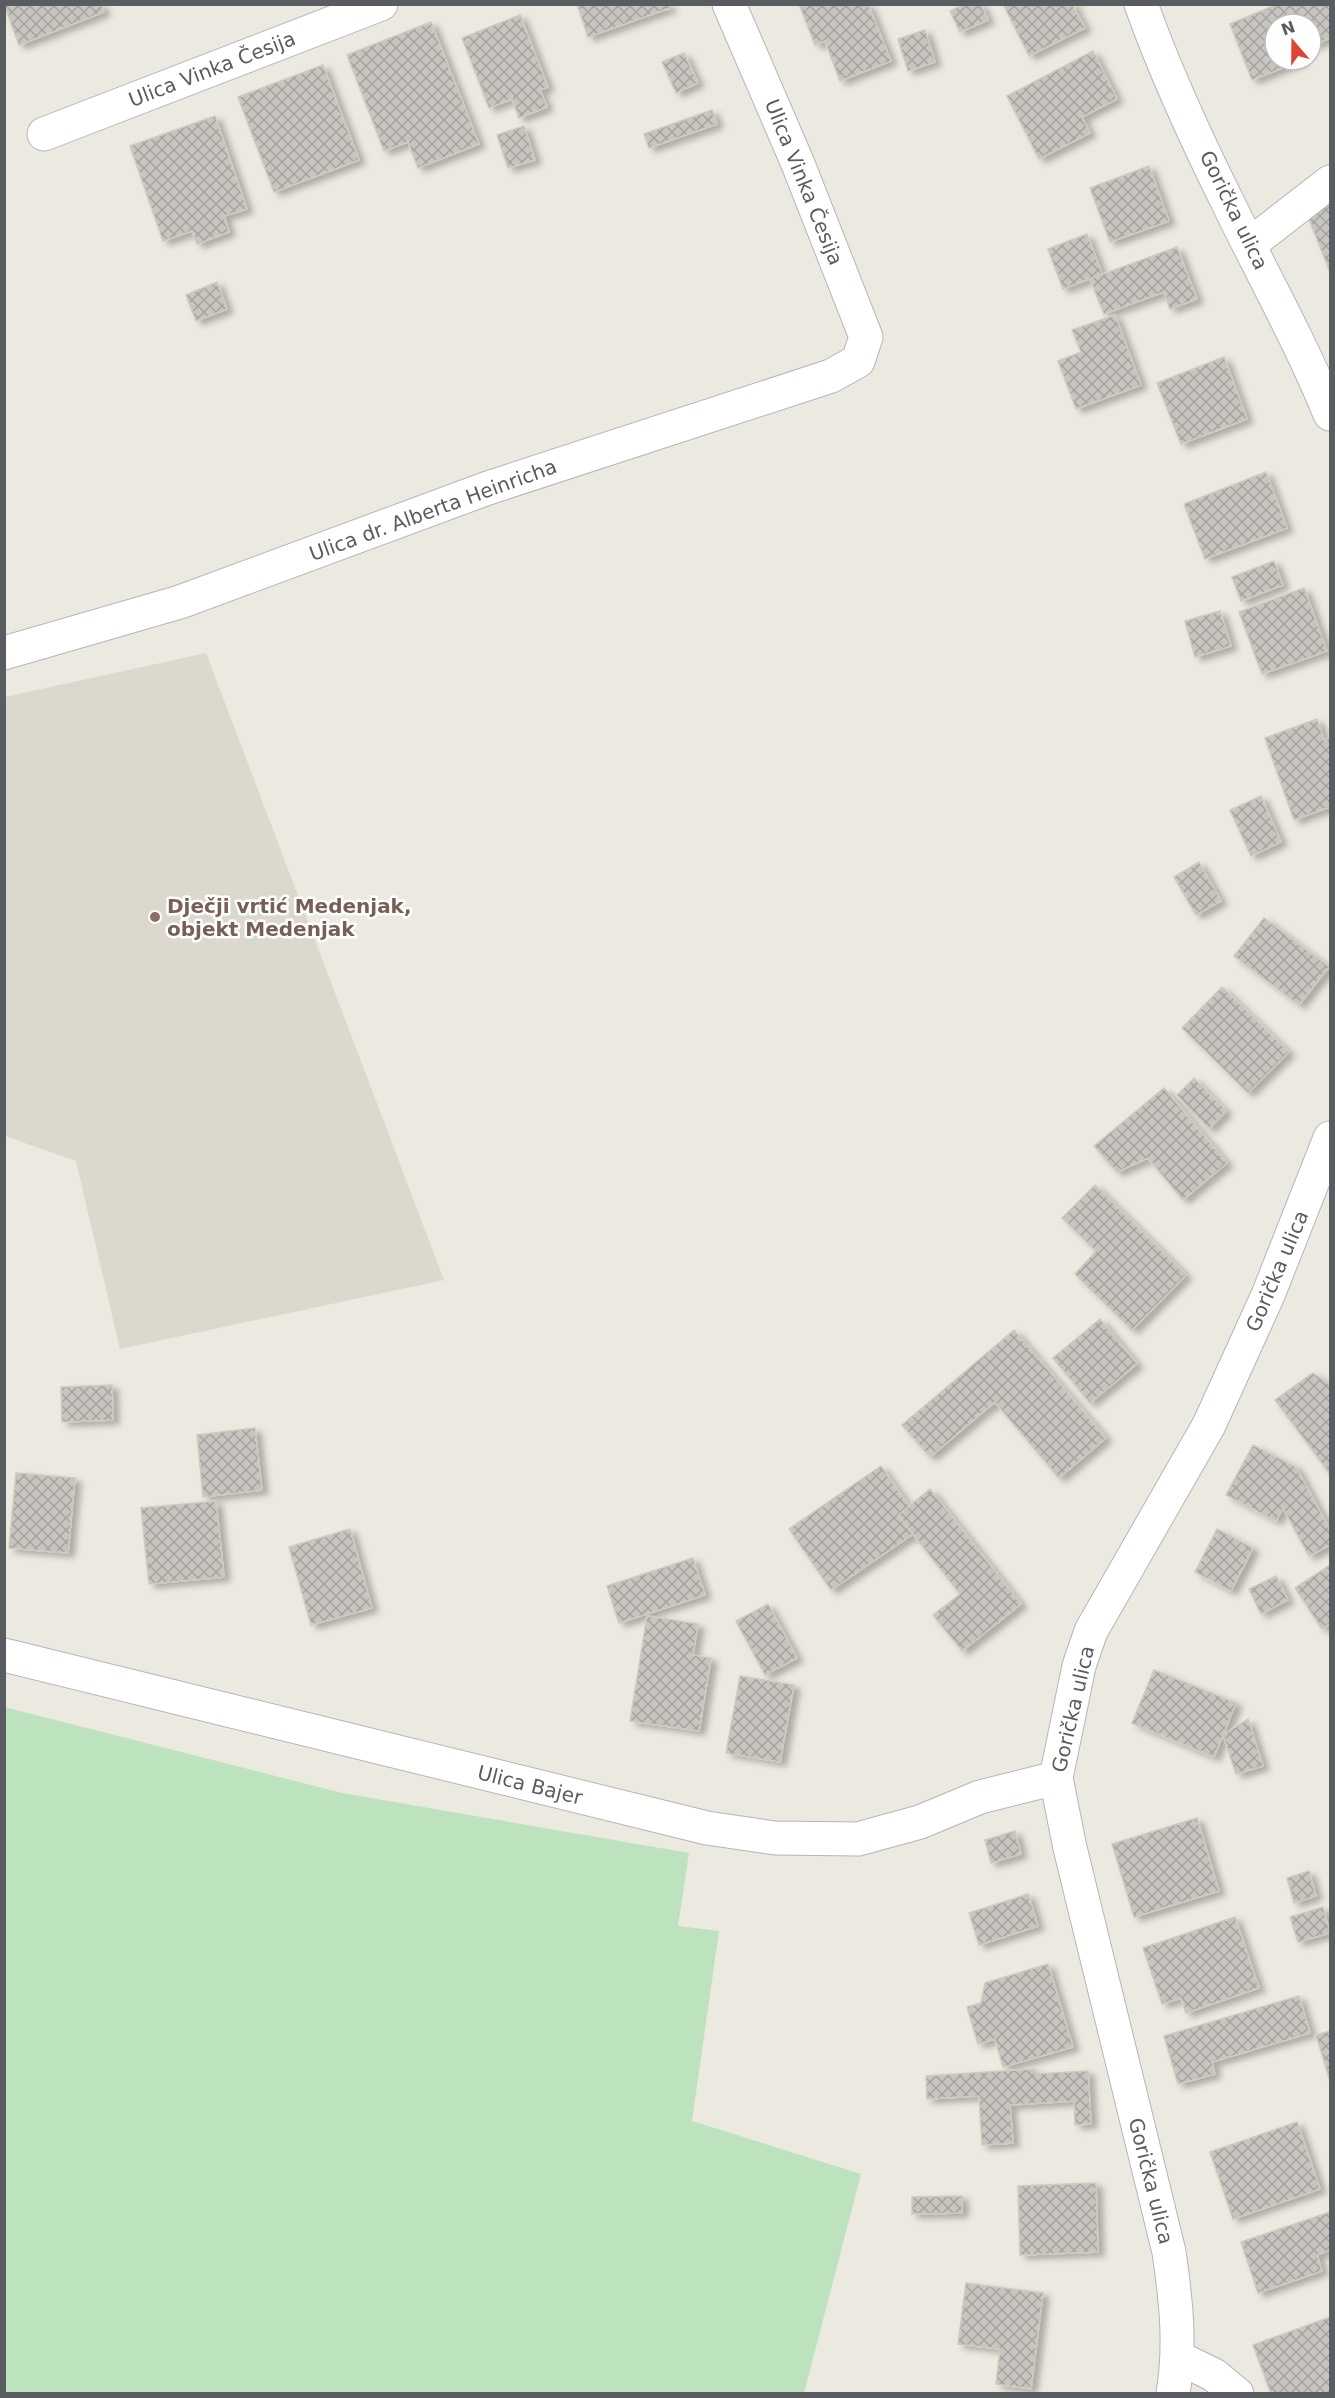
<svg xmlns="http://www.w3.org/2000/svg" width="1335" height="2398" viewBox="0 0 1335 2398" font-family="'DejaVu Sans',sans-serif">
	<defs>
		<pattern id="building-cross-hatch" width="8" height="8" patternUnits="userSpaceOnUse" patternTransform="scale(1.5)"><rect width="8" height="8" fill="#c8c5c0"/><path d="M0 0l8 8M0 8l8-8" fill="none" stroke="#a5a39f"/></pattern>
		<filter id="shadow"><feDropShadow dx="6" dy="4" stdDeviation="3" flood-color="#0004"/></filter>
	</defs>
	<rect width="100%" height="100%" fill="#ebe9e0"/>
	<!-- education -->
	<path fill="#dbd8ce" d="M206,653l238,627 -324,69 -44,-188 -71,-25v-439z"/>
	<!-- green -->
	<path fill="#bde2be" d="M4,1707l338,86 347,60 -11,73 41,5 -27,190 169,53 -57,219h-799z"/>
	<!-- building -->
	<path fill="url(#building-cross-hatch)" stroke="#cfcabf" stroke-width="1.5" filter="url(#shadow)" d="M4,4h97l3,8 -85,33z
		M577,4h92l1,4 -82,29z
		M799,4h69l23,57 -51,20 -15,-40 -10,4z
		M965,4h16l7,16 -28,12 -10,-21z
		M1003,4h74l-4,2 12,22 -56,28z
		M1278,4h50l2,7v27l-19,8v-22h-36v36h28l-51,20 -22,-56z
		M520,15l28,72 -8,3 7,17 -28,11 -7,-19 -23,9 -27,-70z
		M431,22l48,122 -61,24 -10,-26 -24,9 -37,-96z
		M925,30l10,32 -27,9 -10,-32z
		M1093,51l24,48 -35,18 8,16 -51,26 -32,-63z
		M684,53l14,30 -22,10 -14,-31z
		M323,65l36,95 -85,32 -36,-95z
		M712,110l5,14 -68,24 -5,-14z
		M215,116l32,93 -23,7 5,16 -32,12 -5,-13 -29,10 -33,-95z
		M524,126l11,34 -27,8 -11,-33z
		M1149,166l20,55 -59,21 -20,-54z
		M1330,205v67l-23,-58z
		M1087,234l15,40 -39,15 -15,-40z
		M1177,247l20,52 -27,10 -6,-17 -60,22 -14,-35z
		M217,282l10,27 -31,12 -10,-26z
		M1115,315l26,70 -65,24 -18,-48 23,-9 -9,-22z
		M1224,357l23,62 -66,25 -24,-61z
		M1266,472l21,56 -82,31 -21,-55z
		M1274,561l9,24 -42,16 -9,-24z
		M1304,588l23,63 -65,23 -23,-62z
		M1220,611l11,35 -36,11 -10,-36z
		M1317,719l7,21 6,-2v69l-36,13 -29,-82z
		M1261,796l20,46 -30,14 -21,-46z
		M1199,862l22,39 -25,14 -22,-38z
		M1264,918l65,49 -30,38 -65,-49z
		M1222,987l67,65 -41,41 -66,-65z
		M1194,1078l32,33 -17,18 -32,-34z
		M1164,1088l63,75 -44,37 -35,-42 -31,14 -23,-26z
		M1095,1185l91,90 -54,55 -57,-56 21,-23 -34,-33z
		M1100,1319l37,45 -47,39 -37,-45z
		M1014,1330l92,108 -47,40 -64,-76 -65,55 -28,-32z
		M1313,1373l17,12v89l-55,-74z
		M112,1385l1,35 -51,2 -1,-35z
		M255,1428l7,62 -59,7 -6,-62z
		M1253,1445l43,22 34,63v15l-21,11 -26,-48 -7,13 -50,-26z
		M881,1466l28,40 -11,9 15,19 -82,56 -42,-61z
		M16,1473l59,5 -7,75 -59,-5z
		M930,1489l91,115 -59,47 -29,-36 27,-21 -62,-79z
		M216,1501l8,76 -75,7 -8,-76z
		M350,1529l22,79 -61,17 -22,-78z
		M1217,1529l36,19 -22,43 -36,-19z
		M693,1558l12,37 -86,28 -12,-37z
		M1330,1565v58l-8,6 -27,-41z
		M1276,1576l12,24 -27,14 -12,-25z
		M768,1604l29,54 -32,17 -29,-54z
		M647,1616l51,8 -5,31 18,3 -12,73 -69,-10z
		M1154,1670l82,33 -22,54 -82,-34z
		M740,1676l54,9 -14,77 -54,-9z
		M1248,1719l15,47 -27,8 -13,-39z
		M1197,1818l22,73 -85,26 -22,-73z
		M1015,1831l6,23 -30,9 -6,-23z
		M1309,1871l7,25 -22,7 -7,-25z
		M1028,1894l10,32 -59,19 -10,-32z
		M1323,1907l7,26 -32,9 -8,-25z
		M1235,1917l24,71 -73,25 -5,-15 -19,6 -19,-56z
		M1048,1964l25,83 -70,20 -8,-28 -17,5 -11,-37 14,-4 4,-20z
		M1299,1996l11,37 -98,29 3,12 -37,10 -14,-48z
		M1330,2031v50l-14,-46z
		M1035,2069v5l53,-3 3,53 -16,1 -1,-24 -64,4 3,38 -31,2 -3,-49 -52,3 -1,-23z
		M1297,2122l23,67 -87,30 -23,-67z
		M1096,2183l2,69 -78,3 -2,-69z
		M962,2196v17l-50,1v-17z
		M1330,2212v38l-13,5 5,16 -64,22 -17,-51z
		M966,2283l77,10 -12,96 -35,-5 4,-35 -42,-5z
		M1330,2317v77h-59l-18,-49z"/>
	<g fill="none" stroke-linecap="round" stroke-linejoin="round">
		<!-- minor casing -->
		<g stroke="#b3b6ba" stroke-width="35">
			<path id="minor" d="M1141,4c25,70 57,139 90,205 33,68 70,134 99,205
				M44,134l337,-130
				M1249,245l81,-63
				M4,653l176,-51 308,-114 343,-112 27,-15 8,-24 -68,-173 -69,-160
				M4,1655l703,173 68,10 83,1 62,-17 60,-25 76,-19
				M1179,2358l35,17 23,19
				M1173,2394c8,-49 3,-94 -4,-142l-99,-404 -14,-70 23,-112 12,-35 118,-206 59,-130 62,-157"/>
		</g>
		<!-- minor -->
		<use href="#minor" stroke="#fff" stroke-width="33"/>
	</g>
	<!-- markers -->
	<circle fill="#8d6e63" stroke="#fff" stroke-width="2" cx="155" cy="917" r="6"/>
	<g text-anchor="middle" stroke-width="5" stroke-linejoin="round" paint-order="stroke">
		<!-- street labels -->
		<g font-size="20" fill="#595c60" stroke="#fff">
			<text transform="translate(212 69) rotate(-21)" y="7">Ulica Vinka Česija</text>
			<text transform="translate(804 182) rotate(68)" y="7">Ulica Vinka Česija</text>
			<text transform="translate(1234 210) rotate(64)" y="7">Gorička ulica</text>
			<text transform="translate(433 510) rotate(-20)" y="7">Ulica dr. Alberta Heinricha</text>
			<text transform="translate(1277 1271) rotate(-67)" y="7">Gorička ulica</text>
			<text transform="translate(1073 1709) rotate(-77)" y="7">Gorička ulica</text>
			<text transform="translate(530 1785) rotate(14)" y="7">Ulica Bajer</text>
			<text transform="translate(1151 2181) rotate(76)" y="7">Gorička ulica</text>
		</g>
		<!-- education labels -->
		<g font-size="20" font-weight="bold" fill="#785e54" stroke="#fff" text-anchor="start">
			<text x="167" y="913">Dječji vrtić Medenjak,<tspan x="167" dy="23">objekt Medenjak</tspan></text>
		</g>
	</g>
	<!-- border -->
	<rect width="1335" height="2398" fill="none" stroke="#595c60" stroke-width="12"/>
	<!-- north arrow -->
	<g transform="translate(1293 42) rotate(340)"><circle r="28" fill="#ffffff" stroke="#bdbebf" stroke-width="1.5"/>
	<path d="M0-4.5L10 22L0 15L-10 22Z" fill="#dd4434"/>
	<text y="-9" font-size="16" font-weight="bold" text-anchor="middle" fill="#595c60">N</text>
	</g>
</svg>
